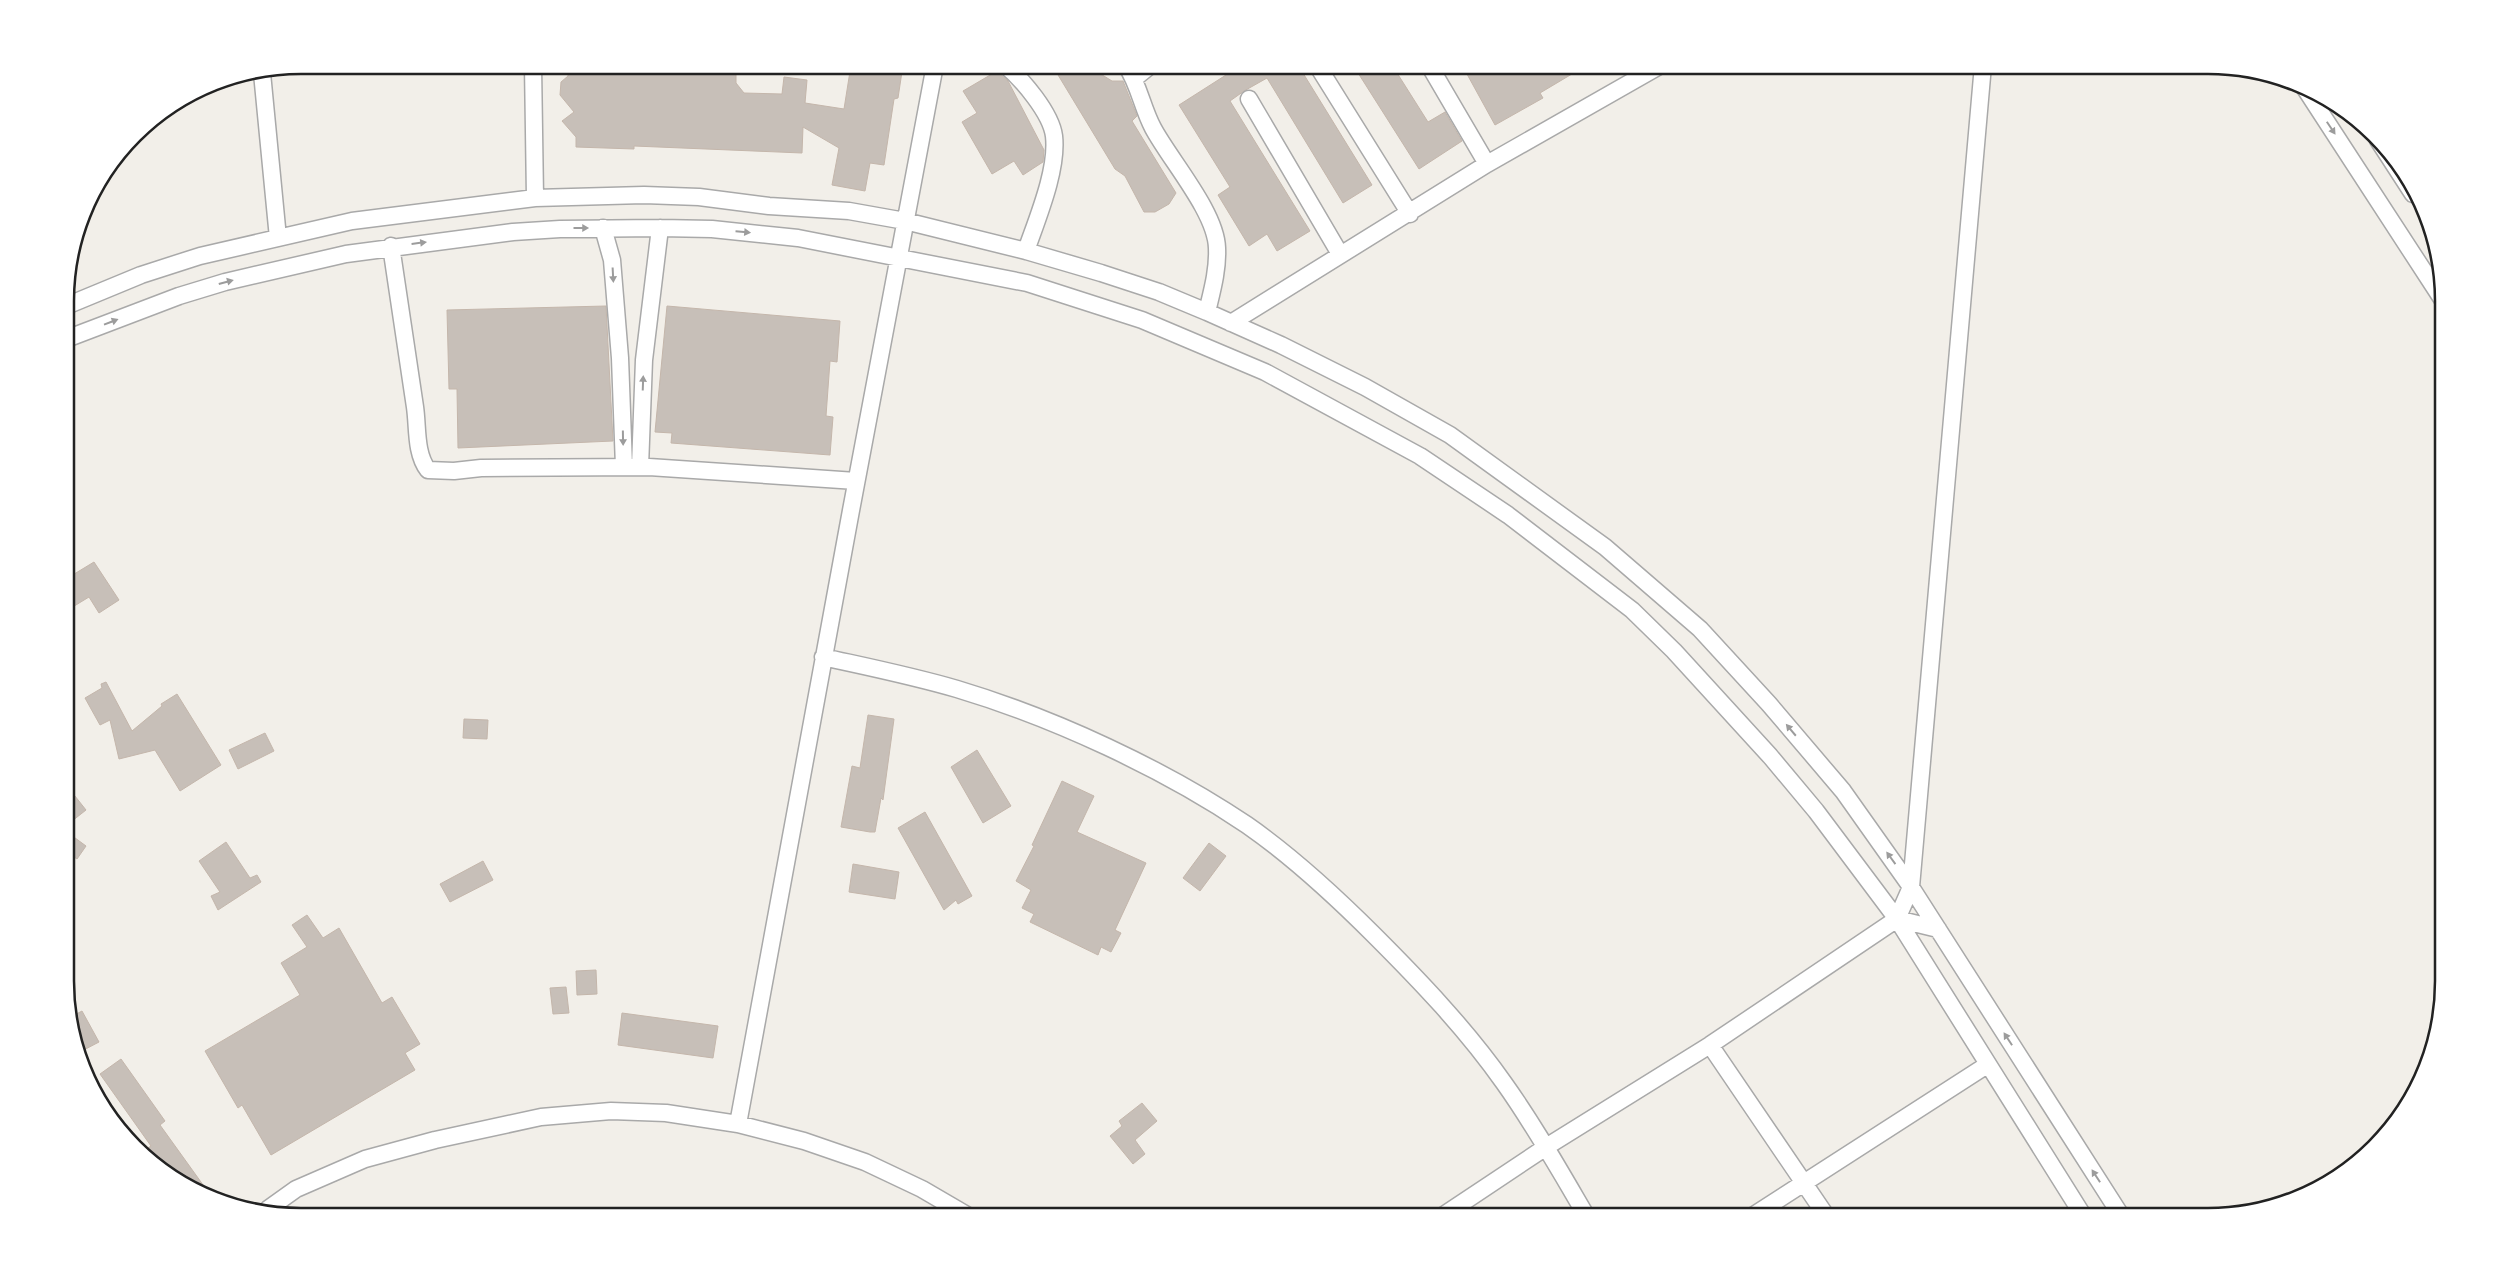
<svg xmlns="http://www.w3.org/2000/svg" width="2509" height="1282" viewBox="0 0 2509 1282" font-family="Lato,sans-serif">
	<rect width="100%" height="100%" fill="#f2efe9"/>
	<!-- building -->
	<path fill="#c7bfb8" stroke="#c4b6ab" d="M569,65h167v18l8,10 38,1 2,-17 23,3 -2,23 39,6 7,-44h52l-5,33 -4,1 -10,66 -14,-2 -5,28 -33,-6 7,-37 -36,-21 -1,26 -168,-7v3l-58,-2v-10l-14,-16 12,-9 -14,-17 1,-13 7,-6z
		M1052,65h42l5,8 13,8h11l14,35 -5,5 44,72 -7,11 -14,8h-11l-19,-36 -10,-7z
		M1220,65h78l74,120 -29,18 -76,-125 -23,13 -14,10 80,130 -33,20 -10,-17 -18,12 -31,-51 12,-8 -51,-82 47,-30z
		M1353,65h39l36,57 17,-10 17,29 -43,28z
		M1462,65h125l-47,28 3,5 -48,27z
		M997,71l11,10 36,69 -1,12 -20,13 -9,-14 -22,13 -30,-52 15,-9 -14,-22z
		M606,306l7,135 -155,7 -1,-59h-8l-2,-79z
		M667,306l173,15 -3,41 -7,-1 -4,55 7,1 -3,38 -159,-12 1,-10 -17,-1z
		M94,562l25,38 -20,13 -10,-16 -23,14v-32z
		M106,682l26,49 30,-25 -1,-2 16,-10 44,71 -41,26 -25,-41 -36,9 -9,-39 -10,5 -15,-27 17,-10 -1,-4z
		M868,715l26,4 -11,81 -2,-2 -6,34h-5l-29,-5 11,-61 8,2z
		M464,719l24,1 -1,19 -24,-1z
		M265,733l9,18 -36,18 -9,-19z
		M977,750l34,56 -28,17 -32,-56z
		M1062,781l32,15 -17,36 69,31 -31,67 6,3 -10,19 -10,-5 -3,8 -68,-33 4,-8 -12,-6 9,-18 -15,-9 18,-35 -2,-1z
		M67,786l19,24 -19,15z
		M925,812l47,84 -14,8 -2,-4 -12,10 -46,-82z
		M67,832l19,14 -9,13 -10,-7z
		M226,842l24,36 7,-3 4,7 -43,28 -7,-14 9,-4 -21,-31z
		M1209,843l17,13 -26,35 -17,-13z
		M483,861l10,19 -43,22 -10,-18z
		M853,864l46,8 -4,27 -46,-7z
		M307,915l16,23 16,-10 43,75 10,-6 28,47 -15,9 10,17 -144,85 -29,-50 -4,3 -33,-57 95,-56 -19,-32 26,-16 -15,-22z
		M596,970l1,24 -20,1 -1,-24z
		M566,987l3,26 -16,1 -3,-26z
		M82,1011l17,31 -21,11 -9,-35z
		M622,1013l96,13 -5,32 -95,-13z
		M121,1059l44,62 -5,4 51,71 -14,-3 -52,-43 6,-4 -51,-72z
		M1142,1103l15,18 -22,19 10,14 -12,10 -23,-28 12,-10 -3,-5z"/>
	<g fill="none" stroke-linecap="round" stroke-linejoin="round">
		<!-- street casing -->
		<g stroke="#a9a9a9" stroke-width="19">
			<path id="street" d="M533,65l2,133
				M1005,65c17,14 46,48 49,71 4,34 -17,83 -28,115
				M1126,65c13,20 16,42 27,63 17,32 63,84 64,120 1,22 -5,43 -10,64
				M1317,65l93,149
				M1429,65l58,99
				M262,73l16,165
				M1135,78l16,-13
				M2304,87l138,212
				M1249,99l91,155
				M2378,140l35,54
				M603,228l9,32 8,98 4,109
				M391,246c8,54 16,107 24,161 3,20 0,46 13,63l26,1 27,-3 168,-1 207,14
				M66,306l75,-31 59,-19 152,-35 183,-23 109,-3 55,2 70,9 80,5 56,10 121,30 75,22 58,19 48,20 74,33 84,42 85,48 155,112 95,82 69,75 74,87 68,96 211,330
				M1231,323l256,-159 174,-99
				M66,339l113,-43 46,-14 121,-28 167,-22 47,-3 100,-1 52,1 86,9 229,45 115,37 123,52 155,84 88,59 124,95 42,41 96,105 46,55 81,108 187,298
				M640,467l4,-107 16,-132
				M823,657c45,10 90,19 134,32 97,29 207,80 290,136 46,32 87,70 127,110 46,46 92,94 130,148 30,42 56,88 83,134
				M1897,919l41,10
				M1710,1045l117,172
				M738,1124c64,-354 130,-706 197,-1059
				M268,1209l28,-20 69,-30 70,-19 106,-23 70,-6 55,2 72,11 66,17 61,21 57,27 48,28
				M1441,1217l105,-70 164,-102 187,-126 14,-32 72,-822
				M1751,1217l236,-152"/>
		</g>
		<!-- street -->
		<use href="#street" stroke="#fff" stroke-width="16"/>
	</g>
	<!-- one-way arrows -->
	<defs><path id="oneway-solid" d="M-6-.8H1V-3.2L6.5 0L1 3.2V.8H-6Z" transform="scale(1.25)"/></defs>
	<g fill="#9c9c9c">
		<use href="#oneway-solid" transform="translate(2331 128) rotate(56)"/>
		<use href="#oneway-solid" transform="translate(581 228)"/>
		<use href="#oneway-solid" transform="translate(743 232) rotate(5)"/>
		<use href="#oneway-solid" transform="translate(419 243) rotate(-7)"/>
		<use href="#oneway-solid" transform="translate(613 275) rotate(87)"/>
		<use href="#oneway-solid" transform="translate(226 282) rotate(-15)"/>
		<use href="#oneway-solid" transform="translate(111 322) rotate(-21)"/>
		<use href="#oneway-solid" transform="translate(643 383) rotate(-88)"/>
		<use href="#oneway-solid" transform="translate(623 438) rotate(89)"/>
		<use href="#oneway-solid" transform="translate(1791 730) rotate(-130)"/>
		<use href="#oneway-solid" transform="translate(1891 858) rotate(-126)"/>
		<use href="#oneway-solid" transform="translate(2008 1039) rotate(-123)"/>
		<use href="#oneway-solid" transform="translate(2096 1176) rotate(-123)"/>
	</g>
	<!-- crop -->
	<path d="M0 0H2509V1282H0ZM301 74H2208A227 227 0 0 1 2435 301V981A227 227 0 0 1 2208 1208H301A227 227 0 0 1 74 981V301A227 227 0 0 1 301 74Z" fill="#fff" fill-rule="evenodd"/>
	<path fill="none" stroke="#222" stroke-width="2.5" d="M301 74H2208A227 227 0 0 1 2435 301V981A227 227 0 0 1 2208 1208H301A227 227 0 0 1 74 981V301A227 227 0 0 1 301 74Z"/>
</svg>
